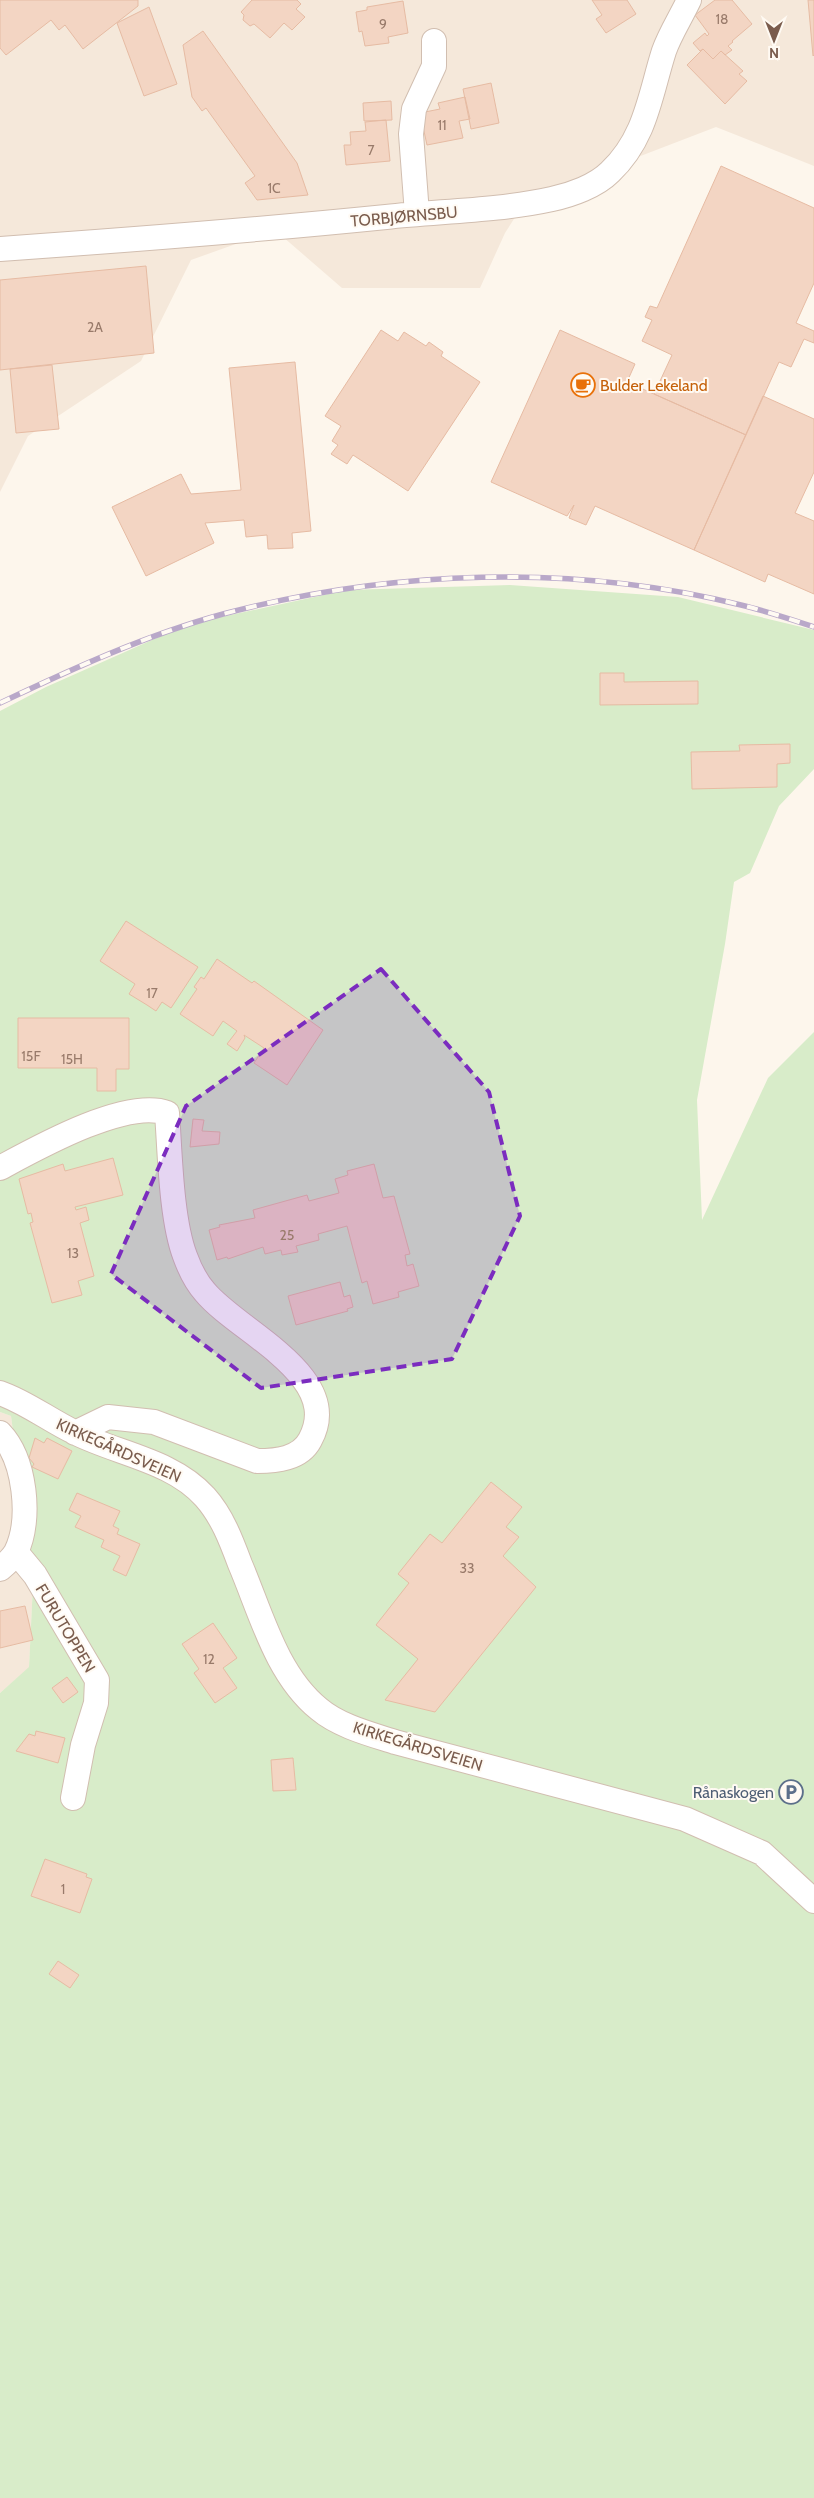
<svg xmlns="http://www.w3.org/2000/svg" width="814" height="2498" viewBox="0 0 814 2498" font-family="Cabin,sans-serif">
	<rect width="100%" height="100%" fill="#fdf6ec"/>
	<!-- residential -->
	<path fill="#f5e8da" d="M0,0h814v166l-98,-39 -190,73 -21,33 -25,55h-138l-67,-58 -84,30 -50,101 -113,75 -28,56z
		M0,1412l11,4 22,168 -4,84 -29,25z"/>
	<!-- green -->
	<path fill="#d8ecc9" d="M510,585l168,12 136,33v139l-35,37 -29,67 -16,9 -9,62 -28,156 5,120 66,-142 46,-46v1466h-814v-805l29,-26 4,-83 -22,-168 -11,-4v-701l46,-24 142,-63 159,-34z"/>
	<!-- building -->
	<path fill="#f3d5c3" stroke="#e6bba3" d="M0,0h138v6l-55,43 -18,-24 -6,5 -8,-10 -45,35 -6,-7z
		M252,0h45l4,4 -5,5 9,8 -13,13 -8,-7 -14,15 -16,-14 -4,2 -7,-6 1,-5 -3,-3z
		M592,0h35l9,14 -30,19 -10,-14 6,-4z
		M715,0h17l20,24 -20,17 1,1 -5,4 4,4 -7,5 -4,-4 -8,8 -10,-10 -3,2 -7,-8 12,-10 2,3 2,-2 -14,-19z
		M808,0h6v55l-1,1z
		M403,1l5,32 -20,4 1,6 -24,3 -3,-15 -3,1 -3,-20 11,-2v-3z
		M149,7l28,77 -33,12 -27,-73z
		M203,31l94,132 11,32 -51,5 -12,-17 10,-7 -49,-68 -4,3 -10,-14 -9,-52z
		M703,49l10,10 8,-8 22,20 -4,3 8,7 -22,23 -38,-39z
		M491,83l8,40 -28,6 -8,-40z
		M465,97l5,22 -11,2 4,17 -36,7 -7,-32 20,-4 -2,-6z
		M391,101l1,19 -28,1 -1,-18z
		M386,120l4,41 -44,4 -2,-20h7l-1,-13 16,-1 -1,-9z
		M721,166l93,42v75l-18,40 18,8v12l-10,-4 -13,28 -12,-5 -33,73 -92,-41 18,-39 -30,-14 10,-21 -7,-3 5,-11 7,2z
		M146,266l8,87 -154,17v-90z
		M381,330l17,11 6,-9 22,14 3,-4 14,10 -2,4 39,26 -72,109 -55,-36 -6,9 -16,-10 7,-9 -6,-4 9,-15 -16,-10z
		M560,330l75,34 -8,18 119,53 -52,115 -99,-44 -9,19 -17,-7 5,-13 -7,11 -76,-34z
		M295,362l16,169 -19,2 1,15 -25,1 -1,-14 -21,2 -2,-17 -39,3 9,20 -68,33 -34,-69 69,-33 10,20 50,-4 -12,-122z
		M52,365l7,64 -43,4 -6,-64z
		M763,396l51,23v53l-19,41 19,8v73l-46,-20 -3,8 -71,-32z
		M600,673h24v9l74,-1v23l-98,1z
		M790,744v19l-13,1v23l-85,2 -1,-37 49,-1 -1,-6z
		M126,921l72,46 -27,41 -9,-6 -6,9 -9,-6 -18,-11 6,-10 -35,-23z
		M217,959l35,24 2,-2 69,49 -36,55 -33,-22 10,-15 -20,-13 1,3 -8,13 -10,-7 10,-13 -14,-10 -10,15 -33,-22 17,-25 -3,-2 7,-10 3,2z
		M18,1018h111v51h-13v22h-19v-23h-79z
		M193,1119l11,1 -2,11 18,1 -1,12 -29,3z
		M113,1158l10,37 -48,12 1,3 10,-3 3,13 -9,3 14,53 -16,5 4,14 -30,8 -22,-80 3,-1 -2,-9 -3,1 -9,-35 44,-15 2,7z
		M374,1164l9,34 11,-2 16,58 -5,1 2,11 6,-2 6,22 -21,6 1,5 -26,7 -6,-23 -5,2 -15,-57 -29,8 1,6 -23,6 2,6 -16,3 -1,-5 -16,4 -2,-7 -35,12 -1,-2 -10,3 -8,-30 11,-3 -1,-2 36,-7 -2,-8 54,-15 2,6 30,-8 -4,-14 13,-4 -1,-4z
		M340,1282l4,15 6,-2 3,12 -6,2 1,2 -52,14 -8,-29z
		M35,1438l9,5 3,-5 25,13 -14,28 -26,-12 2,-3 -5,-6z
		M491,1482l31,25 -16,20 13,10 -16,19 33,31 -101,125 -50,-12 33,-41 -42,-34 33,-42 -11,-9 32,-40 12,9z
		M77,1493l43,18 -7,15 6,3 -2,5 23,10 -14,32 -13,-6 7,-14 -19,-9 3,-7 -29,-13 6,-11 -12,-6z
		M25,1606l8,34 -33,8v-37z
		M213,1623l24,35 -14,10 14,20 -22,15 -21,-30 5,-4 -17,-25z
		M67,1677l11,15 -15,11 -11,-15z
		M36,1731l29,7 -7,25 -42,-12 13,-17 6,2z
		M293,1758l3,32 -23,1 -2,-31z
		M45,1859l42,15 -1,3 6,2 -12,34 -49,-17z
		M58,1961l21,14 -9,13 -21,-14z"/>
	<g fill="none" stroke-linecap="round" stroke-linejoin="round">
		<!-- street casing -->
		<g stroke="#d1beb0" stroke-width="26">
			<path id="street" d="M417,214l-6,-80 3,-25 20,-43v-25
				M0,249c129,-9 257,-19 386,-32 55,-6 111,-6 166,-18 19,-4 44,-13 58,-27 36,-34 40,-77 54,-121 6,-17 17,-34 25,-51
				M0,1168c37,-20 126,-70 167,-55 3,40 4,106 18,143 4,11 12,27 20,36 33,40 140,84 105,148 -10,19 -34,21 -53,21l-103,-39 -46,-5 -33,16
				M0,1393c26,9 49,27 74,39 43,22 98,28 131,65 17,19 26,43 35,67 21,49 36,110 79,145 20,17 51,25 76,33l290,77 77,34 52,48
				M0,1433c25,26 32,86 16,119 -4,7 -10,12 -16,17
				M16,1552l19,23 62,105 -1,23 -13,42 -10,53"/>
		</g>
		<!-- street -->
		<use href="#street" stroke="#fff" stroke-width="24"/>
		<!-- rail casing -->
		<g stroke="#b9a8c9" stroke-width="5.5">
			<path id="rail" d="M0,703c72,-34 146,-68 223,-89 167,-44 350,-51 518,-9 25,6 49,14 73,22"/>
		</g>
		<!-- rail -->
		<use href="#rail" stroke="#fffaf3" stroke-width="4" stroke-dasharray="11" stroke-linecap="butt"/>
	</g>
	<!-- marked area -->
	<path fill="#7b2cbf" fill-opacity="0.2" stroke="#7b2cbf" stroke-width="4" stroke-dasharray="10 6" stroke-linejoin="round" d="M381,969l108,123 31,124 -68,143 -191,29 -150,-114 75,-168z"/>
	<!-- icons -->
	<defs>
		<g id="cafe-ring" transform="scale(1.25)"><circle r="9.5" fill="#fffaf3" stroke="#e8710a" stroke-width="1.5"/><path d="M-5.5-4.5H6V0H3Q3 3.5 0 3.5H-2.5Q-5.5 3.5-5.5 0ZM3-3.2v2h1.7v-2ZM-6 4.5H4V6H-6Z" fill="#e8710a"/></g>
		<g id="parking-ring" transform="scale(1.25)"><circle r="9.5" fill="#fffaf3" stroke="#5c6f8a" stroke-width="1.5"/><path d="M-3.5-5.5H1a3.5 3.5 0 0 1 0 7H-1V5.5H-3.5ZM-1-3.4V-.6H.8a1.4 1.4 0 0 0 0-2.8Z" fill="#5c6f8a"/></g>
	</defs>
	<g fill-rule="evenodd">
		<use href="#cafe-ring" x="583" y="385"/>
		<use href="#parking-ring" x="791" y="1792"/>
	</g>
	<g text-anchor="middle" stroke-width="4" stroke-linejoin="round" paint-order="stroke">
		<!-- number labels -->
		<g font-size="14" fill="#987a6a">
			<text x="722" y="24">18</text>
			<text x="383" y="29">9</text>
			<text x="442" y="130">11</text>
			<text x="371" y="155">7</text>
			<text x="274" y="193">1C</text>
			<text x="95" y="332">2A</text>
			<text x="152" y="998">17</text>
			<text x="31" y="1061">15F</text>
			<text x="72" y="1064">15H</text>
			<text x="287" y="1240">25</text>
			<text x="73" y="1258">13</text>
			<text x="467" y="1573">33</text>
			<text x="209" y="1664">12</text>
			<text x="63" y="1894">1</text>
		</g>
		<!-- street labels -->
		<g font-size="16" fill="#7a5c4d" stroke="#fffaf3">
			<text transform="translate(404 216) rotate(-5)" y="6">TORBJØRNSBU</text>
			<text transform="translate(119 1450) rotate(24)" y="6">KIRKEGÅRDSVEIEN</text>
			<text transform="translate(66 1628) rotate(59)" y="6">FURUTOPPEN</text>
			<text transform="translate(418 1746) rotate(17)" y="6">KIRKEGÅRDSVEIEN</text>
		</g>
		<!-- food labels -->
		<g font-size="16" fill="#c56008" stroke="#fffaf3" text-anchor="start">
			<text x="600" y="391">Bulder Lekeland</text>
		</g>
		<!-- service labels -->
		<g font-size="16" fill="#4e5e75" stroke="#fffaf3" text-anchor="end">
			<text x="774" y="1798">Rånaskogen</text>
		</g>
	</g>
	<!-- north arrow -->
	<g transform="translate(774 40) rotate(180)" stroke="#fffaf3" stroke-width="4" paint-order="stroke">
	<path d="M0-4L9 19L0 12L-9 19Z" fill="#7a5c4d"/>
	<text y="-8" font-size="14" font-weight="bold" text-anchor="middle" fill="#7a5c4d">N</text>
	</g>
</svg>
